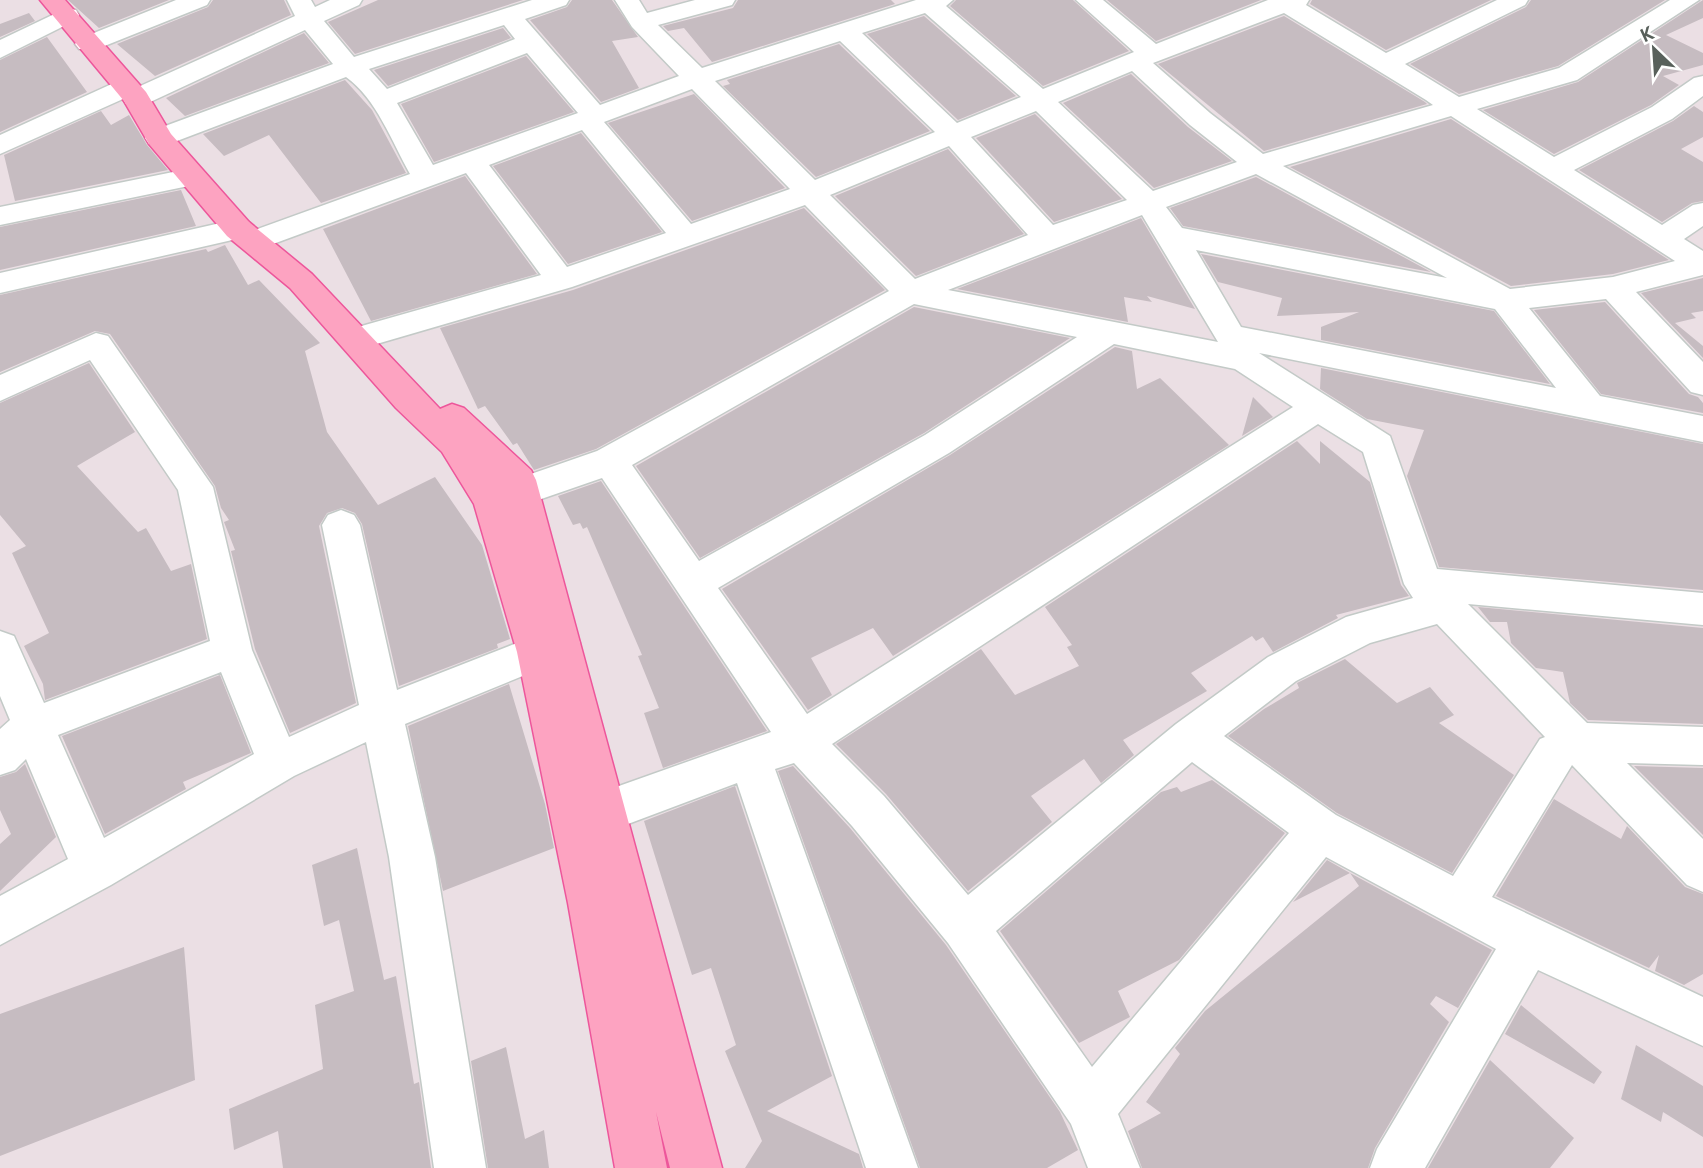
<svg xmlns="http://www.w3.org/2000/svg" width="1703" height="1168" viewBox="0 0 1703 1168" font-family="'Space Grotesk',sans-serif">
	<rect width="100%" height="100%" fill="#ebdfe4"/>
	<!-- building -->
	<path fill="#c6bcc1" d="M68,0h101l-70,28z
		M213,0h71l7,15 -136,61 -38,-32 91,-37z
		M378,0h145l-168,54 -27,-32z
		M572,0h40l26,37 -26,4 27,47 -38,14 -71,-82 37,-13z
		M738,0h153l4,4 -183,58 -28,-34 -16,3 -5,-5 70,-18z
		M956,0h117l56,51 -86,35 -93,-80z
		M1107,0h154l-105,41z
		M1312,0h179l-105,50 -76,-46z
		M1531,0h134l-107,66 -99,28 -49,-30 116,-57z
		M1703,0v18l-37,17 37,18v12l-40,11 16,9 -28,20 -97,49 -71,-44 95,-28z
		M29,13l6,8 -35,16v-13z
		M924,16l92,80 -58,24 -91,-86z
		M1284,16l141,86 2,2 -163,47 -106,-87z
		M503,28l8,10 -123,48 -14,-16z
		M304,33l25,30 -144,53 -19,-18z
		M47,37l40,55 -87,40v-72z
		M839,44l91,87 -114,46 -93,-91 7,-2 -3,-4z
		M526,56l48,56 -140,50 -33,-58z
		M1131,74l57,53 44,34 -78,27 -91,-85z
		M345,80l27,30 34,63 -85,30 -52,-68 -45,21 -21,-22z
		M694,94l91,94 -93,33 -84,-98z
		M1694,106l9,6v25l-22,12 22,13v39l-11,2 -30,19 -83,-52 94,-49z
		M101,111l10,14 18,-10 18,30 21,25 -153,31 -11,-46z
		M1035,114l87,85 -68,23 -78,-84z
		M1451,119l218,141 -56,14 -102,12 -221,-119z
		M581,133l81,99 -94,32 -75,-98z
		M948,149l76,85 -108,42 -81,-80z
		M465,176l72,98 -166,47 -48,-92z
		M1256,177l175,95 -248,-46 -13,-18z
		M181,190l15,36 -196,44v-43z
		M804,208l81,82 -289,159 -62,21 -17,-27 -4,2 -28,-39 -7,3 -38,-81 133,-38z
		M1141,218l54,91 -48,-13 5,6 -28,-5 4,25 -171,-33z
		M225,245l23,40 11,-5 61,63 -15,8 22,81 51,73 57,-28 47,68 28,94 -13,5 1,4 -99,38 -37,-162 -7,-11 -13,-5 -15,5 -8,13 37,177 -66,30 -35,-84 -24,-98 4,-1 -11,-28 5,-2 -8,-12 -6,-22 -105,-152 -15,-3 -95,41v-77l206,-46 2,3z
		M1201,254l293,57 56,73 -229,-44v-13l38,-15 -82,4 5,-18 -64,-16z
		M1703,278v33l-12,2 5,5 -21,5 28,23v12l-62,-65z
		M1605,302l84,92 9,3 5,6v10l-102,-19 -67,-84z
		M914,307l156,31 -146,95 -224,125 -64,-92z
		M1115,347l17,4 5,38 23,-11 69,67 -336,211 -20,-28 -62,30 21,37 -24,15 -86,-121 228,-134z
		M89,363l46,69 -58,34 61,66 8,-4 25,43 20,-7 16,75 -162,61 -2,-16 -19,-38 25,-13 -37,-80 14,-7 -26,-31v-112z
		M1321,368l382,76v146l-264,-23 -32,-91 17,-46 -57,-11 -47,-30z
		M1253,397l20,20 -31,19z
		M1297,441l23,23v-23l50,41 31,103 8,11 -73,19 2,3 -65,34 -10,-15 -7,4 -4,-5 -61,37 16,18 -84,49 11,15 -33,28 -17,-24 -53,37 21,26 -84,69 -82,-97 -50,-50 145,-95 34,46 64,-29 -12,-19 5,-2 -27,-38z
		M601,481l166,250 -104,37 -19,-55 15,-5 -21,-52 4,-1 -55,-128 -4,2 -3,-6 -7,2 -15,-29z
		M1478,607l225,21v96l-115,-4 -18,-17 -7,-31 -27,-4 -25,-25 -4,-21h-17z
		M1345,659l52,44 33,-16 24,28 -15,8 75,52 -62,98 -115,-60 -109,-77 36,-27 35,-21 -2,-5z
		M220,675l31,78 -68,29 3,7 -81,45 -43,-98z
		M509,684l36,120 9,44 -111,43 -35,-165z
		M25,764l31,73 -56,54v-47l11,-10 -11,-24v-33l16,-5z
		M793,766l57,62 96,117 114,167 18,38 -31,18h-127l-142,-397z
		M1634,766l69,2v67z
		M1212,780l73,53 -106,127 -61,31 12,26 -51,26 -79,-112 161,-139 16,-5 4,5z
		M735,786l97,290 -65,35 92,43 4,14h-118l17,-27 -37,-90 11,-6 -25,-77 -19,7 -48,-154z
		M1554,799l67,40 6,-13 58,61 18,7v80l-19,11 -29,-14 4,-16 -10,13 -153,-72z
		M357,848l27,132 12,-4 18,108 5,-2 12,86h-148l-5,-37 -44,19 -5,-41 94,-40 -8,-64 39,-14 -15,-71 -15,6 -12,-61z
		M1327,860l23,13 -57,29z
		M1350,873l142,77 -34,58 -22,-12 -6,8 19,18 -74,126 -7,20h-226l-14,-37 33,-18 -15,-11 34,-48 -5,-6 30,-37 154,-125z
		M184,947l11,133 -195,76v-142z
		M1521,1005l81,67 -8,12 -89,-50z
		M1636,1045l67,41v51l-40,-25 -2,10 -40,-23z
		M506,1047l19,92 19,-9 5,38h-61l-17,-107z
		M1490,1060l84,78 -24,30h-122z"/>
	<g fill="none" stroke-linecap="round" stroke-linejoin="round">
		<!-- minor casing -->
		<g stroke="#c3cac7" stroke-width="3">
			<path id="minor" d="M176,0h34l-3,5 -110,44h-18l-4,-5 4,-5z
				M287,0h24l4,7 15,-7h32l-3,5 -35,16 30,36 178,-57h37l-3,5 -41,14 75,86 79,-29 -47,-49 -17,-27h24l8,13 48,-13h40l-3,5 -74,20 44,43 214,-68h37l-7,6 97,83 91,-37 -58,-52h27l53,44 112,-44h41l-3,5 80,48 111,-53h31l-3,5 -120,59 54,33 100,-29 111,-68h29l-122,80 -100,29 77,48 98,-50 42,-29 9,-2v20l-31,23 -98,51 88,55 31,-20 10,-2v23l-19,13 19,12v24l-67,17 67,70v33l-12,-3 -85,-93 -77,9 71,88 103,20v26l-444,-89 131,83 47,133 266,24v32l-235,-21 119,119 116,4v38l-76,-2 76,76v53l-16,-7 -115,-120 -80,132 211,100v49l-165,-76 -113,198h-55l7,-19 119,-200 -170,-92 -208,257 22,54h-52l-17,-44 -123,-181 -96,-117 -58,-63 -19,6 143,399h-52l-129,-385 -133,50 -16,-6 -6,-15 6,-15 183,-65 -169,-254 -81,28 -13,-4 -5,-10 5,-10 89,-31 292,-160 -84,-86 -233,82 -216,63 -12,-3 -4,-8 4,-8 197,-56 -75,-102 -212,78 -11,-3 -4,-7 2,-3 -241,55v-20l238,-54 11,3 3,9 158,-57c-18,-32 -34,-76 -64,-97l-177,67h-20l-4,-6 4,-6 184,-68 -28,-34 -159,74h-20l-3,-5 -123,55v-19l116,-53h18l4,5 157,-71zM925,13l96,84 -64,26 -95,-90zM1284,13l142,87 7,5 -170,49 -53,-41 -57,-50zM504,25l11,14 -128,50 -18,-20zM840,41l95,91 -120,48 -100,-99zM527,53l51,60 -145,52 -36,-62zM1132,71l58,54 47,37 -84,29 -95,-89zM692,89l98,100 -99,35 -87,-102zM1036,111l91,89 -74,25 -82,-88zM1451,116l224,145 -62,16 -103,12 -227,-123zM582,130l84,103 -99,34 -78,-102zM949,146l79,89 -113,44 -85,-84zM1256,174l191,104 -265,-50 -16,-21zM1142,215l76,127 -270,-52zM1196,250l299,59 61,79 -315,-61zM914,304l163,33 -152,98 -226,126 -67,-96zM1114,344l121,25 58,38 -486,307 -89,-126 231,-135zM1318,424l45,28 41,132 9,14 -67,19 -78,40 -92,67 -208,171 -84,-99 -52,-52zM1437,624l108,113 -5,2 -87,137 -117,-61 -112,-79 72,-55 74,-38zM1192,762l97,71 -197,234 -96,-136z
				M67,8l9,2 3,5 -3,5 -76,38v-18z
				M193,168l10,3 4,6 -4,6 -203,42v-18z
				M96,333l12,3 105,151 39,163 37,87 70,-32 -37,-180 6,-10 13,-5 13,5 6,10 37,165 163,-64 14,5 6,12 -6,12 -169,69 30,133 51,311h-52l-45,-311 -23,-115 -72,34 -183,109 -111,60v-49l68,-37 -42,-100 -11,11 -15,5v-46l10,-9 -10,-24v-65l14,5 30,67 166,-62 -32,-151 -88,-130 -90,41v-26zM221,672l33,82 -150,84 -46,-103z"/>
		</g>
		<!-- major casing -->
		<g stroke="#ed569b" stroke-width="3">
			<path id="major" d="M40,0h25l81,92 25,42 78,88 63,52 128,135 12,-5 12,4 67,62 5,10 186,688h-52l-14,-56 11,56h-52l-47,-265 -51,-251 -43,-148 -32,-52 -46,-44 -106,-120 -63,-52 -78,-92 -25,-43z"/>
		</g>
		<!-- minor -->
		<use href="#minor" fill="#fff" fill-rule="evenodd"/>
		<!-- major -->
		<use href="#major" fill="#fda3c1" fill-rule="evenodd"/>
	</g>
	<!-- north arrow -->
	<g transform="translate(1654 49) rotate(335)" stroke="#ffffff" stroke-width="5" paint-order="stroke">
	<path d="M0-5L12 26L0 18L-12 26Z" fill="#58605b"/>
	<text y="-10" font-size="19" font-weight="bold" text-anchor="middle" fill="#58605b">K</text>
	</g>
</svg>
